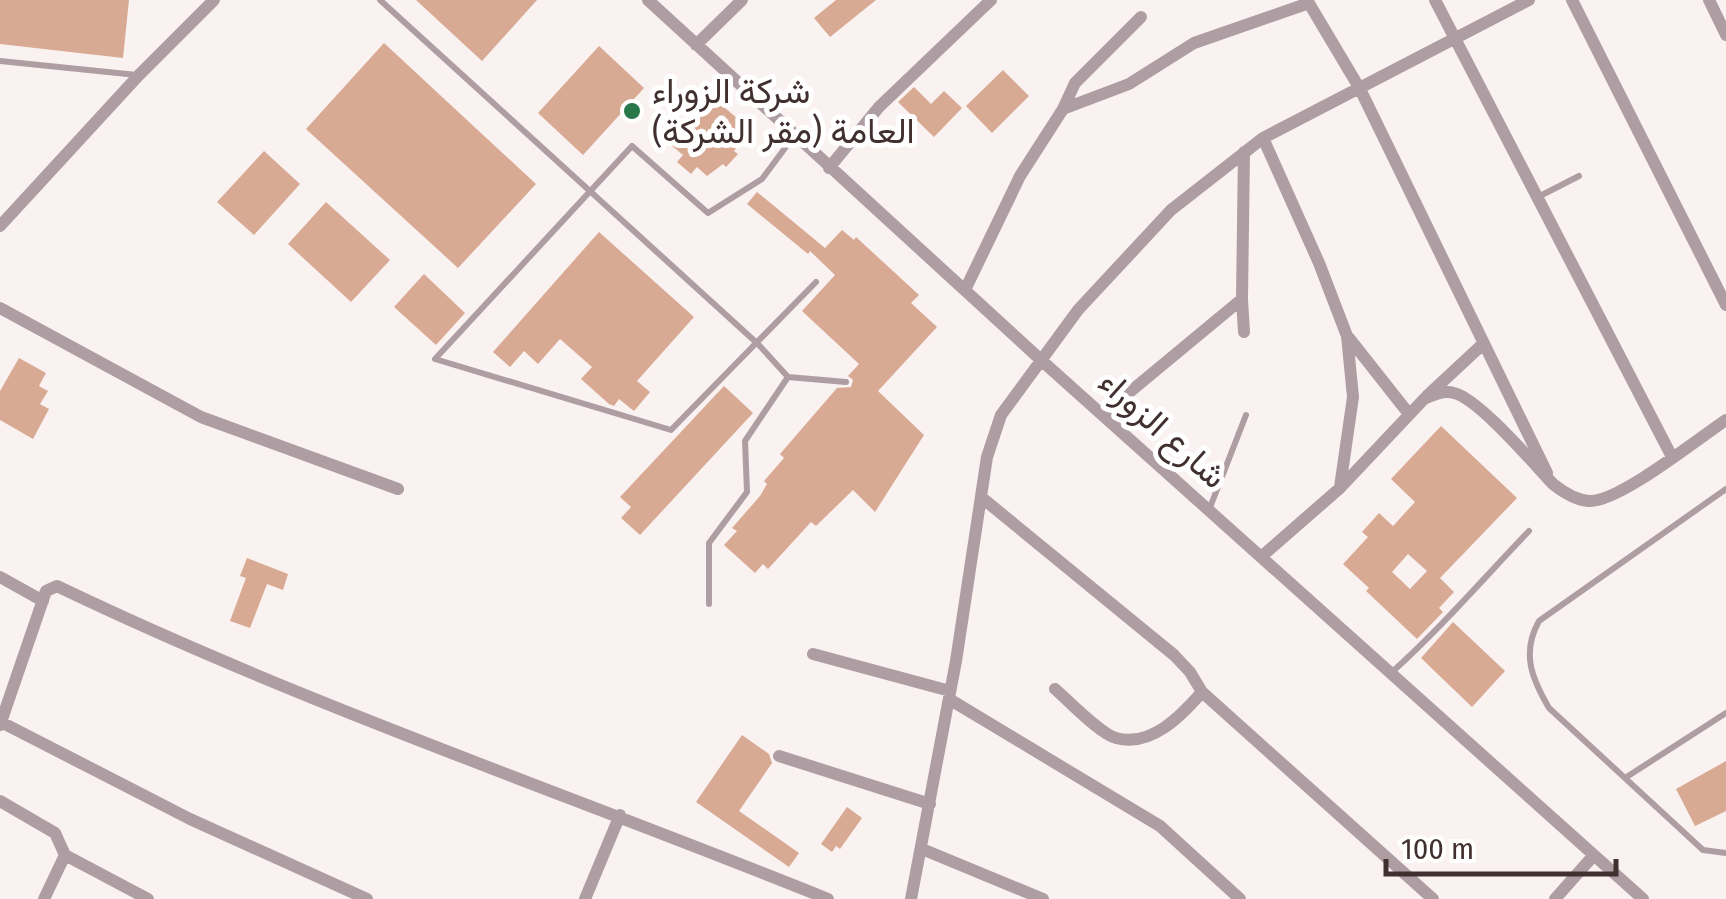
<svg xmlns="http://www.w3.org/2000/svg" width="1726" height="899" viewBox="0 0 1726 899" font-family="'Fira Sans Condensed',Vazirmatn,sans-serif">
	<rect width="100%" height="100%" fill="#faf1f1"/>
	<!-- building -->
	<path fill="#d8aa93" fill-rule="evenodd" d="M0,0h129l-6,58 -123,-14z
		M416,0h121l-55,61z
		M836,0h40l-46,37 -16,-19z
		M384,43l152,141 -78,84 -152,-139z
		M599,46l45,42 -61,67 -45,-42z
		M1003,70l26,26 -37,37 -26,-27z
		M914,87l17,17 13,-13 18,17 -28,29 -36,-35z
		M711,96l40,34 -17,21 4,3 -12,13 -3,-3 -16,12 -10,-9 -6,7 -14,-12 6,-7 -12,-10 19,-33 2,2z
		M264,151l36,33 -46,51 -37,-33z
		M757,192l68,56 17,-18 12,10 2,-3 63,58 -8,8 26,24 -59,64 46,44 -49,77 -22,-22 -37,36 -5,-4 -43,47 -5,-5 -8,9 -31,-28 13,-14 -5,-3 28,-32 7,-12 -3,-3 20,-23 -4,-4 57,-66 14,-1 2,-7 -5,-4 11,-12 -57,-53 33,-36 -25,-24 -2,3 -61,-50z
		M326,202l64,58 -39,42 -63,-58z
		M599,232l95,85 -57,64 13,11 -16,19 -15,-12 -5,7 -5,-2 -28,-25 11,-12 -32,-28 -22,25 -14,-13 -14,16 -17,-15z
		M424,274l41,39 -29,32 -42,-38z
		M19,358l27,15 -7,13 9,5 -8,13 9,5 -16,30 -33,-19v-29z
		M724,386l29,27 -113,122 -19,-17 10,-11 -11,-10z
		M1441,426l76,72 -77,80 14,14 -15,16 4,4 -26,27 -51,-48 3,-3 -26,-24 25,-27 -6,-5 17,-19 14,13 22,-24 -24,-23zM1408,554l19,17 -17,18 -18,-17z
		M247,558l41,16 -5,16 -16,-6 -17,44 -20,-7 16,-43 -6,-2z
		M1453,622l52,49 -33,36 -51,-49z
		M742,735l27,19 3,9 -33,48 60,42 -10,14 -93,-65z
		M1726,761v50l-31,15 -19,-37z
		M847,807l15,11 -22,31 -4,-3 -4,6 -11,-8z"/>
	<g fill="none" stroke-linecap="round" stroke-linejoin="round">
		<!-- lane -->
		<path stroke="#ae9da3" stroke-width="6" d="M380,0l378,344 30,33 58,5
			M0,61l137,14
			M794,136l-32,43 -54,34 -76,-67 -197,213 236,71 145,-148
			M1538,197l41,-21
			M1726,489l-187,132c-18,32 -7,58 10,87l154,142 23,3
			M1209,510l37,-95
			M709,604v-61l38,-51 -2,-51 43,-64
			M1391,673c49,-44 92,-94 138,-142
			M1625,778l101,-65"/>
		<!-- street -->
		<path stroke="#ae9da3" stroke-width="12" d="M648,0l393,360 602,539
			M1307,0l53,89 187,384
			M1435,0l237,457
			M1572,0l154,305
			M1709,0l17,35
			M696,45l46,-45
			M1063,109l66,-25 65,-41 115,-40
			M1263,138l56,125 28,73 6,61 -13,90
			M1244,152l-2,147 2,33
			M829,168l50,-61 112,-107
			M0,226l139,-151 75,-75
			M965,290l55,-114 43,-67 12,-26 66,-66
			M0,308l201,109 197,72
			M1349,338l60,76
			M1427,396l57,-53
			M1102,415l140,-116
			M981,497l193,158 16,17 12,20 231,207
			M1261,557l79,-69 84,-89c9,-4 19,-9 30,-6 25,6 79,70 99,91 10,8 22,16 36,17 29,2 110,-63 137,-81
			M0,577l43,24
			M813,654l137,37
			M1055,689c14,12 45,45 61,49 35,10 66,-23 86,-46
			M949,699l211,127 80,73
			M1,722l189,97 177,80
			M0,725l46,-134 11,-5c250,120 514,209 771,313
			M779,756l151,48
			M0,801l55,32 10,22 83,44
			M922,849l121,50
			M44,899l21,-44
			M585,899l35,-84
			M911,899l45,-238 31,-204 14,-42 77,-105 93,-100 92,-72 266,-138
			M1555,899l39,-44"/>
	</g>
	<!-- markers -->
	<circle fill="#287849" stroke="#fff" stroke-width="4" cx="632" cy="111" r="10"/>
	<g text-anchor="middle" stroke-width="10" stroke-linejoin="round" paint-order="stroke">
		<!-- poi labels -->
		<g font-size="35" fill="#413030" stroke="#fff" text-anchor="start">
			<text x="652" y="103">شركة الزوراء<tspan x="652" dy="40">العامة (مقر الشركة)</tspan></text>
		</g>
		<!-- street labels -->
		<g font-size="35" fill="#413030" stroke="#fff">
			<text transform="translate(1163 429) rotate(42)" y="12">شارع الزوراء</text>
		</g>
	</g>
	<!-- scale -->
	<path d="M1386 859v15h230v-15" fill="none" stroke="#413030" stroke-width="5"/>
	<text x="1401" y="859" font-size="30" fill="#413030" stroke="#ffffff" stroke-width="8" paint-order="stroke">100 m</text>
</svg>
